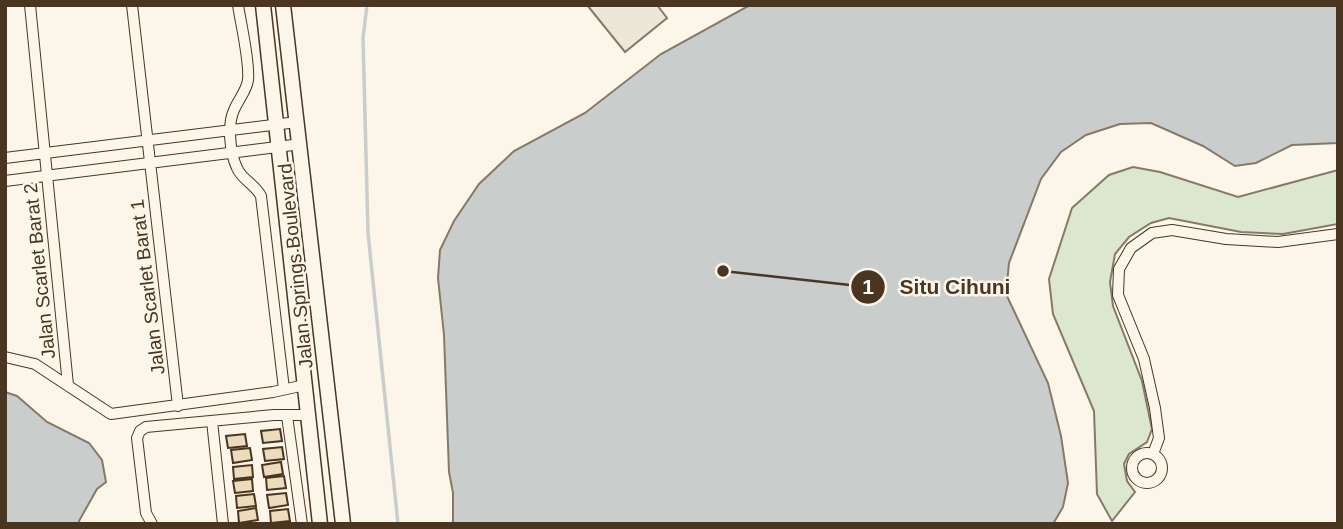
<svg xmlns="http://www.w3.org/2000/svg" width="1343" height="529" viewBox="0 0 1343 529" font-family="Helvetica,sans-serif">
	<rect width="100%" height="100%" fill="#fbf6e9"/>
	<!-- green -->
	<path fill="#dce7d0" stroke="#887966" stroke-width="2" d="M1133,167l27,5 78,25 100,-27v54l-55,10 -42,-2 -72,-14 -18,5 -22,14 -14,17 -5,28 3,24 29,75 10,48 -5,13 -18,12 -5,10 3,17 8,11 -23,29 -15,-27 -3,-83 -41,-97 -4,-35 23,-71 37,-33z"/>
	<!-- parking -->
	<path fill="#ede7d9" stroke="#887966" stroke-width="2" d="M587,5h70l10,13 -42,34z"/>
	<!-- water -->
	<path fill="#c9cecd" stroke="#887966" stroke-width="2" d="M750,5h588v138l-46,2 -36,18 -21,3 -32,-20 -52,-23 -31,1 -34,11 -25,17 -20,27 -32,84 -3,31 42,89 13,53 7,47 -5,24 -10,17h-600v-31l-4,-21 -5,-137 -6,-57 2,-28 14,-29 25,-37 35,-33 71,-38 76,-59z
		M5,392l12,4 30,26 42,21 13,17 4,22 -9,7 -18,32 1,3h-75z"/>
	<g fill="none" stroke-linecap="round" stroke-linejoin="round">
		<!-- stream -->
		<path stroke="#c9cecd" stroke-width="3.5" d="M367,5l-4,33 5,195 30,291"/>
	</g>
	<!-- building -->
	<path fill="#ecdcbc" stroke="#4a3520" stroke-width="2" d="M280,429l2,12 -19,2 -2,-12z
		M245,434l2,12 -19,2 -2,-12z
		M282,447l2,12 -19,2 -2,-12z
		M250,448l2,12 -19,3 -2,-13z
		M281,462l2,12 -19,3 -2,-12z
		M252,465l1,12 -19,2 -1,-12z
		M284,476l2,12 -19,2 -1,-12z
		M252,479l1,12 -18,2 -2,-12z
		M286,493l2,12 -19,3 -2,-13z
		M254,494l2,12 -19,2 -1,-12z
		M256,508l2,12 -19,3 -1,-12z
		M288,509l2,12 -19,2 -1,-12z"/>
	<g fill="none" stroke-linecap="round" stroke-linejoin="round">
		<!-- street casing -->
		<g stroke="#4a3520" stroke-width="12">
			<path id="street" d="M30,5l38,380
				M132,5l46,401
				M238,5c3,20 12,57 10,75 -1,10 -10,20 -14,30 -7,15 -4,43 3,58 5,12 18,16 24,28l23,193
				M5,158l292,-36
				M5,181l296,-37
				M5,357l30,7 76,50 162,-22 32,-7
				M287,416l15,108
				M212,421l11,103
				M1132 468a15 15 0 1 1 30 0a15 15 0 1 1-30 0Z
				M1153,454l6,-16 -4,-30 -11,-49 -26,-64 1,-26 12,-21 21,-15 20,-3 54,9 52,3 60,-8
				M152,524l-6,-11 -9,-75 3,-7 6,-4 128,-12h34"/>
		</g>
		<!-- secondary casing -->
		<g stroke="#4a3520" stroke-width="17">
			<path id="secondary" d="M263,5l57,519
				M283,5l60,519"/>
		</g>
		<!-- street -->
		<use href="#street" stroke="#fbf6e9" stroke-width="10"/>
		<!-- secondary -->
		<use href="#secondary" stroke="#fbf6e9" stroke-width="14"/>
	</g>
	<g text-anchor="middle" stroke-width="5" stroke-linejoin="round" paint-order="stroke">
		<!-- street labels -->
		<g font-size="19" fill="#4a3520" stroke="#fbf6e9">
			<text transform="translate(295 266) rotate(-96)" y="7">Jalan Springs Boulevard</text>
			<text transform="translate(39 271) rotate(-96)" y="7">Jalan Scarlet Barat 2</text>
			<text transform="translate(147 287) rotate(-97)" y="7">Jalan Scarlet Barat 1</text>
		</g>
	</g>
	<!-- callouts -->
	<path fill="none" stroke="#4a3520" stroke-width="2.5" d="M723 271L868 287"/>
	<g fill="#4a3520" stroke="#fbf6e9" stroke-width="2.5">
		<circle cx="723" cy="271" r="7"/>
		<circle cx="868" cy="287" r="18"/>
	</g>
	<g font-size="21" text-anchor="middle" font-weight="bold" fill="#fff">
		<text x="868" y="294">1</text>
	</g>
	<g font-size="21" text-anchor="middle" font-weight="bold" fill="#4a3520" stroke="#fbf6e9" stroke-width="5" stroke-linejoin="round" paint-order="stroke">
		<text x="955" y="294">Situ Cihuni</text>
	</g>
	<!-- border -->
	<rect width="1343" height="529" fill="none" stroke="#4a3520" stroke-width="14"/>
</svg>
